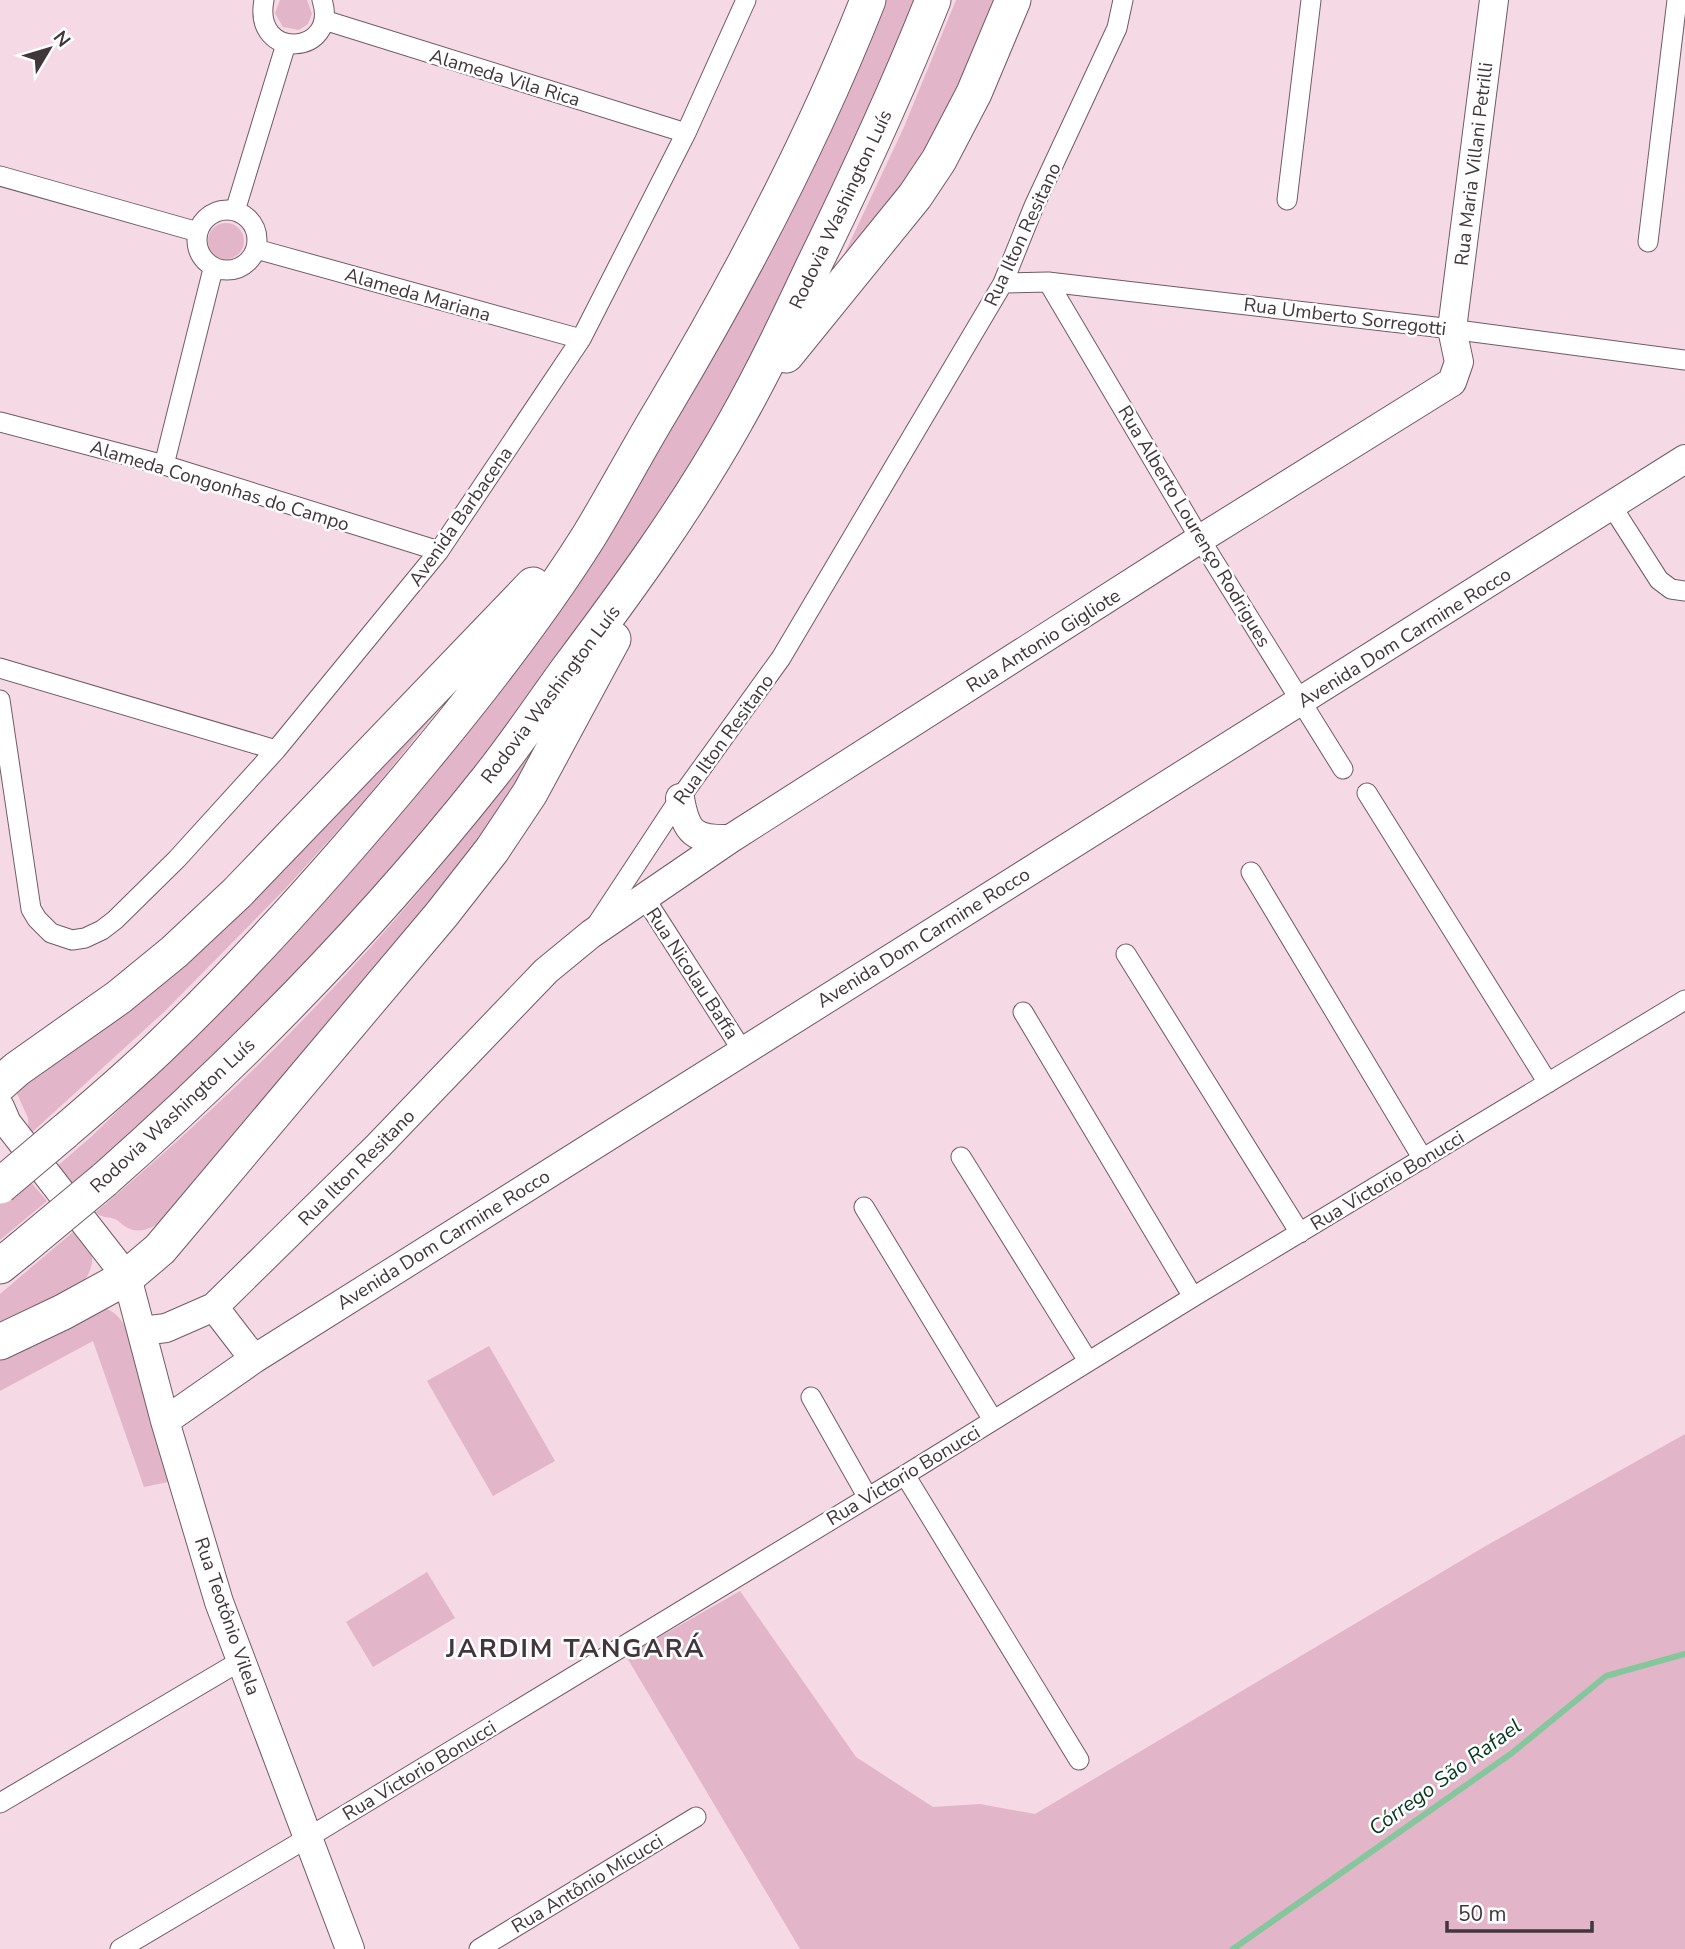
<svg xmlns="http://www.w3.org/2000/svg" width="1685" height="1949" viewBox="0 0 1685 1949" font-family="'Nunito Sans',sans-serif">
	<rect width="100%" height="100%" fill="#f5d9e5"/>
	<!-- green -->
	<path fill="#e2b6c8" d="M280,0h27l5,14 -4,10 -9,6 -16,-3 -8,-14z
		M880,0h43l-48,114 -160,314 -174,264 -173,210 -277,274 -24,9 -13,-16 38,-33 102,-99 252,-285z
		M956,0h46l-81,158 -74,100 -4,-1 61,-130z
		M208 241a18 18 0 1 1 36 0a18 18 0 1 1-36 0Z
		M450,684l-15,30 -76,93 -74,82 -120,122 -136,124 -1,-17 -14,-31z
		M561,713l-58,105 -335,399c-12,9 -28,19 -42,10 -4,-2 -6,-5 -9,-7 -8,-4 -15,-1 -21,-8 78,-66 154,-136 224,-210 87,-91 165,-189 241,-289z
		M29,1180l18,21 -47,39v-37z
		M80,1226c11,22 19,32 4,56l-84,48v-36z
		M102,1307c14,4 19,13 27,24l39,151 -24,5 -51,-146 -93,50v-39z
		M489,1346l66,115 -62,35 -66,-115z
		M1685,1434v515h-885l-174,-293 114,-65 116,166 77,50 47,-3 55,10 449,-267z
		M427,1572l28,46 -82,49 -27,-45z"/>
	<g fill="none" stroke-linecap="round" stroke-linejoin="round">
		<!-- stream -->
		<path stroke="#85c69d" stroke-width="6" d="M1233,1949l279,-196 94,-77 79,-22"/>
		<!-- street casing -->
		<g stroke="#725a64" stroke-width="21">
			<path id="street" d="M264,0c-12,62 76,55 58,0
				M324,20l362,113
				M0,176l198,56
				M1287,200l24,-200
				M197 240a30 30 0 1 1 60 0a30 30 0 1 1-60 0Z
				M235,211l51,-167
				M1648,242l29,-242
				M256,249l325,90
				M1048,282l152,257 143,230
				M1003,283l45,-1 387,45 250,33
				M0,422l164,43 275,86
				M164,465l49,-196
				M1611,505l48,75 12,9 14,2
				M0,668l276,82
				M0,700l31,209 6,10 14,14 21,7 13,-2 17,-8 13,-10 62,-61 99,-109 163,-199 142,-212 105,-206 60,-133
				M1367,793l181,290
				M1251,872l172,287
				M644,897l98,153
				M597,924l83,-126 101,-140 222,-375 31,-77 83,-178 6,-28
				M1126,954l174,279
				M1023,1012l170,285
				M961,1157l127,204
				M864,1207l129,213
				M811,1397l56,99
				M905,1475l174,285
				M0,1803l242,-143
				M120,1949l189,-112 596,-362 288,-178 492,-297
				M479,1949l217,-132"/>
		</g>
		<!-- secondary casing -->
		<g stroke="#725a64" stroke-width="30">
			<path id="secondary" d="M680,798c6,35 14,42 50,41
				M0,1107l7,16 120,154 38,144 54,181 131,347
				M214,1307l40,52
				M142,1331l24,-3 48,-21 164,-161 168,-175 45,-37 139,-95 470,-300 252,-157 7,-20 -7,-33 42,-329
				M165,1421l89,-62 1431,-900"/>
		</g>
		<!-- highway casing -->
		<g stroke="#725a64" stroke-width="37">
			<path id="highway" d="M786,355l129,-159 24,-36 35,-67 39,-93
				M0,1084l17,-15 102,-72 55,-45 63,-59 296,-308
				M64,1132c34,-29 68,-58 100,-89 93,-89 179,-187 261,-286 58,-70 115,-143 164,-221 25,-41 48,-85 74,-128 78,-131 149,-266 205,-408
				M104,1180c139,-123 269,-256 384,-401 28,-35 52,-71 78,-107 60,-80 119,-161 168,-248 29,-51 54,-104 79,-157 43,-88 84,-176 120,-267
				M0,1266l21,-17
				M0,1342l63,-30 64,-35 33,-28 282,-335 50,-64 38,-57 83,-154"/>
		</g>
		<!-- street -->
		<use href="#street" stroke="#fff" stroke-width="19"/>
		<!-- secondary -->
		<use href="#secondary" stroke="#fff" stroke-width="28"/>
		<!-- highway -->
		<use href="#highway" stroke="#fff" stroke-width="35"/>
		<!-- highway-bridge casing -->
		<g stroke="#725a64" stroke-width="37" stroke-linecap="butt">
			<path id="highway-bridge" d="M0,1186l64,-54
				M21,1249l83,-69"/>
		</g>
		<!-- highway-bridge -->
		<use href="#highway-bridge" stroke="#fff" stroke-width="35"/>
	</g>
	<g text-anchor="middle" stroke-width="5" stroke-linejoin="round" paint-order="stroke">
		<!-- street labels -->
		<g font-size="19" fill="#41373b" stroke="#fff">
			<text transform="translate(505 77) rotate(17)" y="7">Alameda Vila Rica</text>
			<text transform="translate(1473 164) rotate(-83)" y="7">Rua Maria Villani Petrilli</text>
			<text transform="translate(840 209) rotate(-65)" y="7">Rodovia Washington Luís</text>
			<text transform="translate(1022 234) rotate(-65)" y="7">Rua Ilton Resitano</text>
			<text transform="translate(418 294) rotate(16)" y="7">Alameda Mariana</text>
			<text transform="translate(1345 316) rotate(7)" y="7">Rua Umberto Sorregotti</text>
			<text transform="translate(220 485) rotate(17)" y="7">Alameda Congonhas do Campo</text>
			<text transform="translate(460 516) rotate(-55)" y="7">Avenida Barbacena</text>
			<text transform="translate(1195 526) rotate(59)" y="7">Rua Alberto Lourenço Rodrigues</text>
			<text transform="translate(1404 637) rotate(-32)" y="7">Avenida Dom Carmine Rocco</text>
			<text transform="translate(1043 640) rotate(-32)" y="7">Rua Antonio Gigliote</text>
			<text transform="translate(550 694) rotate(-53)" y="7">Rodovia Washington Luís</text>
			<text transform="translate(723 739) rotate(-54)" y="7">Rua Ilton Resitano</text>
			<text transform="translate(923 937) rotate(-32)" y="7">Avenida Dom Carmine Rocco</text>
			<text transform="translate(693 973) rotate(57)" y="7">Rua Nicolau Baffa</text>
			<text transform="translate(172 1115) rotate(-43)" y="7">Rodovia Washington Luís</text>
			<text transform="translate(356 1167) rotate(-45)" y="7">Rua Ilton Resitano</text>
			<text transform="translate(1387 1180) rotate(-31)" y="7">Rua Victorio Bonucci</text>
			<text transform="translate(443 1239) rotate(-32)" y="7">Avenida Dom Carmine Rocco</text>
			<text transform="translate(903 1475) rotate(-31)" y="7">Rua Victorio Bonucci</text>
			<text transform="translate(228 1616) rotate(71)" y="7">Rua Teotônio Vilela</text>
			<text transform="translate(419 1770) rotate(-31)" y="7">Rua Victorio Bonucci</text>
			<text transform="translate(587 1883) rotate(-31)" y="7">Rua Antônio Micucci</text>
		</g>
		<!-- water labels -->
		<g font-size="21" font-style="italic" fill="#02391e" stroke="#fff">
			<text transform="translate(1445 1777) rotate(-36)" y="7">Córrego São Rafael</text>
		</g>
		<!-- district labels -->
		<g font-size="26" font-weight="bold" letter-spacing="2" fill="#41373b" stroke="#fff">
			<text x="576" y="1657">JARDIM TANGARÁ</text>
		</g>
	</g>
	<!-- north arrow -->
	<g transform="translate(49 49) rotate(52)" stroke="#ffffff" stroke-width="5" paint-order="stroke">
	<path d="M0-5L12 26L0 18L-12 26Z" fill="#41373b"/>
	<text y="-10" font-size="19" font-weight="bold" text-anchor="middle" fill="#41373b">N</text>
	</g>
	<!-- scale -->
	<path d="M1447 1921v10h145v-10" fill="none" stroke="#41373b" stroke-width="3.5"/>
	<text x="1458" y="1921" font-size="21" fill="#41373b" stroke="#ffffff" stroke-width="5" paint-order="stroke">50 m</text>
</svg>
